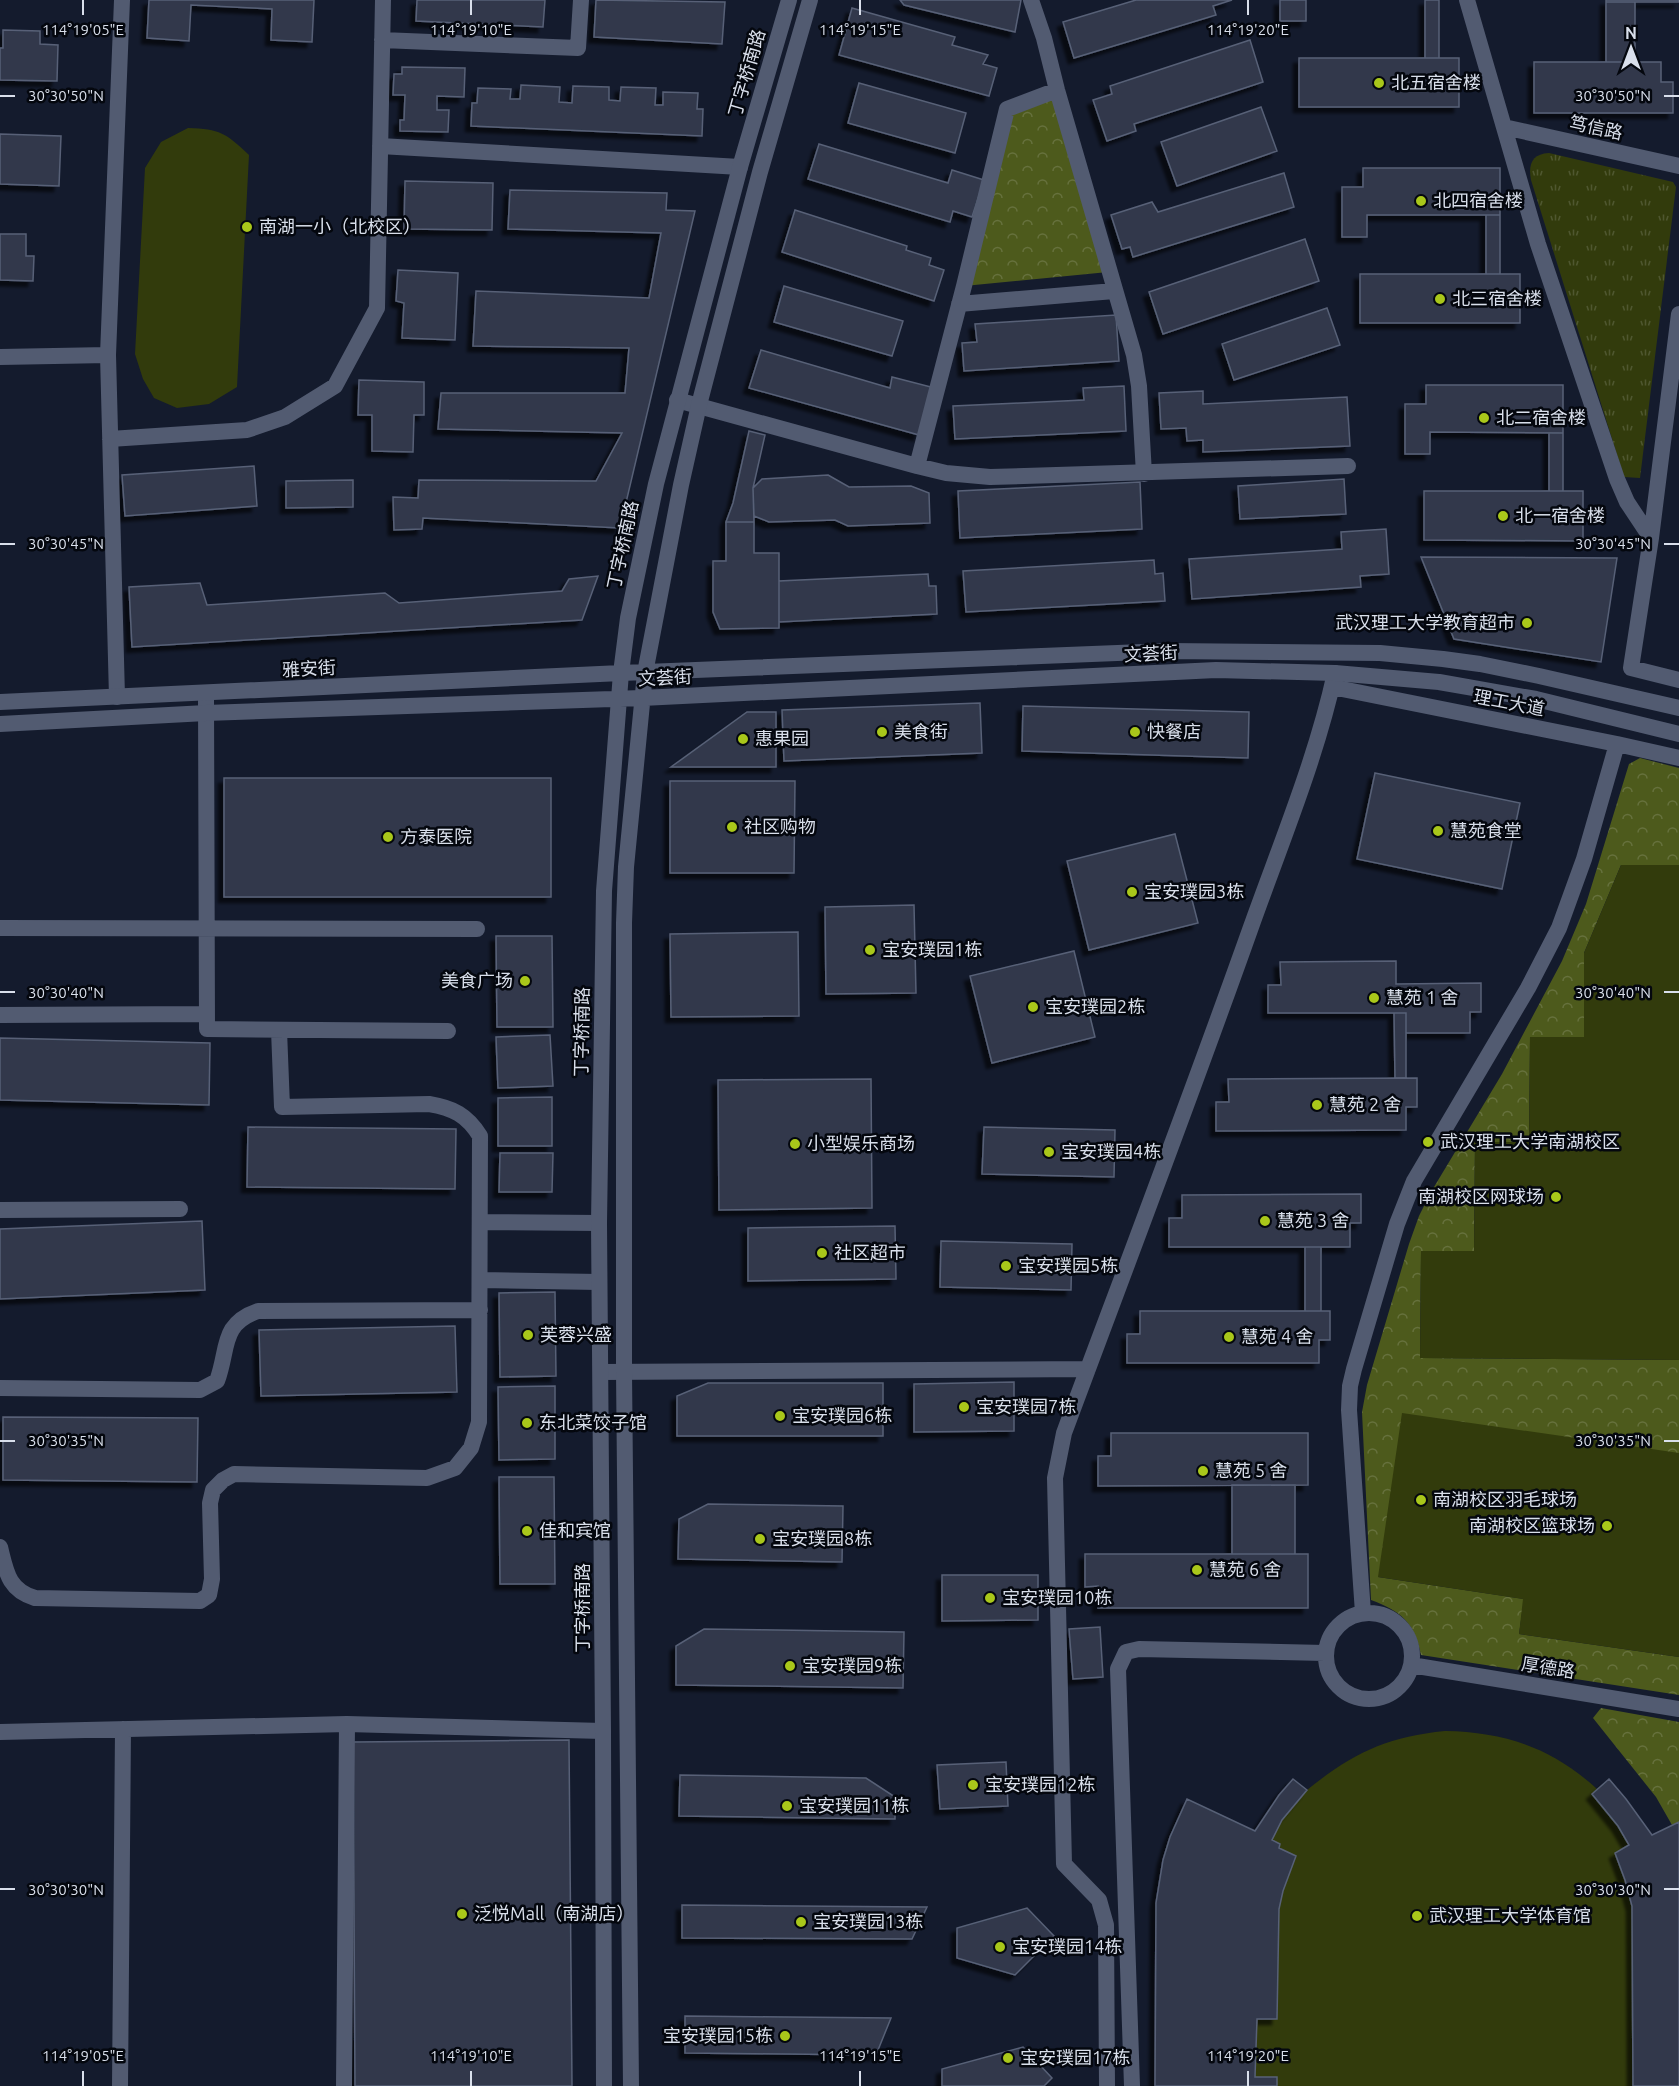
<svg xmlns="http://www.w3.org/2000/svg" width="1679" height="2086" viewBox="0 0 1679 2086" font-family="Ubuntu,'Noto Sans SC',sans-serif">
	<defs>
		<pattern id="grass-tufts" width="24" height="20" patternUnits="userSpaceOnUse" patternTransform="scale(1.5)"><rect width="24" height="20" fill="#323b0c"/><path d="M3 7l-1-3M5 7V3M7 7l1-3M15 17l-1-3M17 17v-4M19 17l1-3" fill="none" stroke="#4f5730"/></pattern>
		<pattern id="forest-crowns" width="20" height="18" patternUnits="userSpaceOnUse" patternTransform="scale(1.5)"><rect width="20" height="18" fill="#4d5a1c"/><path d="M2 6a3 3 0 1 1 6 0M12 15a3 3 0 1 1 6 0" fill="none" stroke="#66713d"/></pattern>
		<filter id="shadow"><feDropShadow dx="-5.5" dy="5.5" stdDeviation="1.5" flood-color="#0009"/></filter>
	</defs>
	<rect width="100%" height="100%" fill="#141b2d"/>
	<!-- grass -->
	<path fill="url(#grass-tufts)" d="M1549,153l124,29 3,5 -36,291 -16,-1 -93,-297c-3,-16 1,-26 18,-27z"/>
	<!-- forest -->
	<path fill="url(#forest-crowns)" d="M1057,90l51,182 -144,14 43,-177z
		M1640,758l39,10v97h-58l-37,88v84h-54l-1,105h-54l-1,109h-53l-1,107 259,2v93l-301,124 146,22 -5,35 160,23v38l-258,-40c-6,-32 -20,-44 -50,-55l-9,-188 5,-27 42,-141 10,-28 12,-24 71,-118 60,-113 24,-57 43,-140z
		M1601,1708l78,14v100l-7,3 -16,-28 -63,-79z"/>
	<!-- pitch -->
	<path fill="#323b0c" d="M188,128c32,1 38,5 61,27l-12,232 -28,17 -32,4 -23,-10 -11,-19 -8,-25 10,-186 16,-26z
		M1621,865h58v495l-259,-2 1,-107h53l1,-109h54l1,-105h54v-84z
		M1402,1413l277,40v204l-160,-23 4,-35 -145,-22z
		M1445,1731c60,1 107,17 152,58l12,-10 17,20 26,36 27,-13v264h-524l1,-183 7,-43 7,-23 17,-38 68,32 24,-36 14,-16 14,11c46,-37 79,-53 138,-59z"/>
	<!-- building -->
	<path fill="#30394c" stroke="#586177" stroke-width="1.5" filter="url(#shadow)" d="M149,0h165l-2,42 -41,-2 1,-31 -81,-4 -2,36 -42,-3z
		M417,0h128l-2,27 -127,-6z
		M596,0l129,2 -3,42 -128,-7z
		M900,0h121l-6,32 -111,-27z
		M1136,0h96l-19,6 3,9 -142,43 -11,-36z
		M1280,0h26v21h-26z
		M1425,0h14v58h-14z
		M1606,0h73v2h-73z
		M1606,2h29v60h-29z
		M852,8l103,29 -3,8 36,10 -5,9 14,4 -8,28 -150,-41z
		M3,30l37,1v13l18,1 -1,36 -57,-1v-32h3z
		M1250,40l13,42 -129,42 2,7 -29,10 -14,-41 19,-6 -2,-8z
		M1299,58h160v49h-160z
		M1534,62h127v20h12v31h-139z
		M402,67l63,1 -1,29 -27,-1v14h12l-1,22 -48,-1v-11h4l1,-25h-12l1,-21h8z
		M859,83l107,30 -11,40 -107,-30z
		M521,85l39,2 -1,15 13,1 1,-17 36,1v13l11,1 1,-14 35,1 -1,17h8v-13l35,1 -1,16h6l-1,27 -231,-10 1,-23h5l1,-15 33,1 -1,10h10z
		M1261,107l16,44 -100,35 -16,-44z
		M0,134l61,2 -2,50 -59,-2z
		M819,144l129,39 4,-13 32,10 -12,37 -19,-6 -3,11 -142,-43z
		M1363,168h137v47h-133v22h-25v-50h21z
		M1284,173l10,34 -161,50 -3,-10 -8,2 -11,-34 41,-13 6,10z
		M405,181l88,2 -1,47 -88,-1z
		M510,190l157,3 -1,17 29,1 -75,317 -197,-10 -1,11 -28,1 -1,-33 25,1 1,-18 177,1 26,-48 -184,-4 3,-36h184l4,-45 -156,-2 3,-55 173,7 12,-65 -153,-4z
		M795,210l112,36 -1,4 25,8 -2,7 15,5 -10,31 -152,-49z
		M1486,215h14v59h-14z
		M0,234h26v22h8l-1,25 -33,-1z
		M1305,239l14,42 -156,53 -14,-42z
		M398,270l60,3 -3,67 -53,-2 2,-35 -8,-2z
		M1360,274h160v49h-160z
		M784,286l119,35 -11,35 -118,-34z
		M1327,308l13,37 -106,35 -12,-36z
		M1116,315l3,46 -155,10 -2,-28 15,-1 -2,-18z
		M761,350l129,38 2,-11 39,10 -12,48 -170,-47z
		M359,380l65,2v33h-10l-1,37 -41,-1v-36h-14z
		M1426,385h137v48l-133,-1v22h-25v-50h21z
		M1124,386l2,45 -171,8 -2,-33 131,-6 -1,-12z
		M1203,391v13l144,-7 3,49 -147,6v-12l-16,1 -1,-13 -25,1 -2,-36z
		M749,431l16,4 -12,53 1,34h-28l7,-19z
		M1549,433h14v58h-14z
		M254,466l3,40 -132,10 -3,-41z
		M828,475l21,12 62,-1 18,7 1,30 -82,3 -13,-6 -66,2 -15,-6 -1,-28 9,-9z
		M1344,479l2,35 -106,5 -2,-33z
		M353,480v27l-67,1v-27z
		M1140,482l2,47 -182,9 -2,-47z
		M1424,491h159v50l-159,-1z
		M726,522h28v31h25v75l-59,1 -7,-17v-51h13z
		M1386,529l3,45 -29,2 1,11 -169,12 -3,-40 153,-10 -1,-17z
		M1421,557l196,1 -16,104 -147,-23z
		M1154,560l1,14 8,-1 2,28 -199,11 -3,-41z
		M928,574l1,12h7l1,28 -158,8v-41z
		M598,576l-16,44 -450,27 -3,-60 71,-4 7,22 178,-12 14,10 163,-12 7,-12z
		M980,703l2,50 -198,8 -2,-51z
		M1023,706l226,6 -1,46 -226,-7z
		M747,712h29v55h-105z
		M1375,773l145,30 -18,86 -145,-30z
		M224,778h327v119h-327z
		M670,781h125l-1,92h-124z
		M1175,834l23,89 -109,27 -22,-89z
		M914,905l2,88 -90,1 -1,-87z
		M798,932l1,84 -128,1 -1,-83z
		M496,936h56l1,91h-56z
		M1074,951l21,86 -103,26 -22,-87z
		M1396,961v23l85,-1v29h-11v21h-64v-20h-138v-28h13l-1,-23z
		M1394,1013h12v65h-11z
		M550,1035l3,51 -55,2 -2,-51z
		M0,1038l210,5 -1,62 -209,-5z
		M1417,1078v29h-11v23l-190,1v-29h13l-1,-23z
		M871,1079l1,129 -153,2 -1,-130z
		M552,1097v49h-54v-48z
		M248,1127l208,2 -1,60 -208,-2z
		M984,1127l131,3 -1,47 -132,-3z
		M500,1153h53l-1,39h-53z
		M1361,1194v29h-11v24h-181v-29h13v-23z
		M202,1221l3,69 -205,9v-70z
		M895,1226l1,53 -148,2v-53z
		M941,1241l131,3 -1,46 -131,-3z
		M1305,1247h16v64h-16z
		M555,1292l1,84 -56,1 -1,-84z
		M1140,1311h190v29h-11v23h-192v-29h13z
		M455,1326l2,66 -196,4 -2,-66z
		M1014,1382v49l-100,1v-48z
		M708,1383h175v53h-206v-40z
		M555,1386v73l-56,1 -1,-73z
		M3,1417l195,1 -1,64 -194,-2z
		M1111,1433h197v52l-210,1v-30h13z
		M499,1477h55l1,107h-55z
		M1232,1485h63v69h-63z
		M708,1504l135,2 -1,56 -164,-3 1,-40z
		M1085,1554h223v54h-210v-22l-13,1z
		M942,1575h96v45l-96,1z
		M1100,1627l3,50 -30,2 -4,-50z
		M704,1629l200,3 -1,56 -227,-3v-39z
		M569,1740l3,346h-217l-2,-344z
		M1006,1762l2,44 -68,3 -3,-44z
		M680,1775l186,3 29,19v22l-216,-3z
		M1293,1779l14,11 -25,30 -10,20 8,4 -1,4 17,8 -13,35 -4,18 -2,110h-20l-2,58h22v9h-122l1,-183 7,-43 7,-23 17,-38 68,32 24,-36z
		M1609,1779l17,20 26,36 27,-13v264h-46l-1,-180 -7,-26 -10,-27 14,-8 -11,-19 -26,-32z
		M682,1905l245,2 -15,32 -230,-1z
		M1027,1908l27,28 -39,39 -58,-17v-30z
		M685,2016l206,2 -15,37 -191,-2z
		M1023,2047l29,31 -8,8h-102v-17z"/>
	<g fill="none" stroke-linecap="round" stroke-linejoin="round">
		<!-- minor -->
		<path stroke="#525b71" stroke-width="16" d="M1031,0l13,38 13,52 77,265 5,31 5,88
			M1467,0l71,244 79,235 10,23 24,36
			M382,40l196,8 3,-48
			M1504,127l175,39
			M380,146l360,21
			M959,304l155,-13
			M1679,314l-28,224 -20,130 48,12
			M0,357l108,-2
			M677,400l240,66 29,7 44,4 358,-11
			M110,439l137,-9 38,-13 50,-31 42,-78 6,-308
			M917,466l47,-180 43,-177 50,-19
			M1332,687l285,57 62,14
			M206,694l1,335 241,2
			M117,697l-9,-342 14,-355
			M0,928l477,1
			M0,1015l207,-1
			M0,1210l180,-1
			M480,1222l119,1
			M480,1280l119,2
			M601,1372l487,-3
			M0,1388l200,2 17,-9c12,-32 3,-57 41,-70l222,-1
			M0,1547c6,24 8,43 35,51l165,3 9,-6 3,-16 -2,-76 3,-13 10,-10 11,-6 193,4 28,-10 16,-20 8,-26 1,-286c-13,-21 -27,-28 -51,-32l-147,3 -3,-77
			M1326 1656a43 43 0 1 1 86 0a43 43 0 1 1-86 0Z
			M1363,1613l-14,-203 1,-24 4,-17 43,-145 17,-43 114,-193 31,-60 25,-69 33,-115
			M1411,1665l268,44
			M0,1732l347,-8 256,7
			M120,2086l3,-357
			M344,2086l3,-362
			M1107,2086l-1,-161 -7,-25 -35,-36 -9,-386 9,-45c63,-169 127,-337 187,-506 30,-84 65,-168 84,-254
			M1132,2086l-14,-417 8,-17 13,-3 186,4"/>
		<!-- secondary -->
		<path stroke="#525b71" stroke-width="16" d="M0,702l621,-29 547,-22 212,2 63,6 37,5 59,12 140,32
			M0,724l206,-11 436,-15 574,-28 119,3 104,9 97,17 143,35
			M604,2086l-1,-355 -4,-508 5,-332 17,-218 7,-55 28,-134 84,-317 49,-167
			M631,2086l-7,-714v-449l2,-56 19,-194 36,-188 18,-80 61,-233 50,-172"/>
	</g>
	<!-- ticks -->
	<path fill="none" stroke="#d9dfeb" stroke-width="2" d="M83,0v15M471,0v15M860,0v15M1248,0v15M0,96h15M1664,96h15M0,544h15M1664,544h15M0,992h15M1664,992h15M0,1441h15M1664,1441h15M0,1889h15M1664,1889h15M83,2071v15M471,2071v15M860,2071v15M1248,2071v15"/>
	<!-- markers -->
	<g fill="#a9c71a" stroke="#04070e" stroke-width="2">
		<circle cx="1379" cy="83" r="6"/>
		<circle cx="1421" cy="201" r="6"/>
		<circle cx="247" cy="227" r="6"/>
		<circle cx="1440" cy="299" r="6"/>
		<circle cx="1484" cy="418" r="6"/>
		<circle cx="1503" cy="516" r="6"/>
		<circle cx="1527" cy="623" r="6"/>
		<circle cx="882" cy="732" r="6"/>
		<circle cx="1135" cy="732" r="6"/>
		<circle cx="743" cy="739" r="6"/>
		<circle cx="732" cy="827" r="6"/>
		<circle cx="1438" cy="831" r="6"/>
		<circle cx="388" cy="837" r="6"/>
		<circle cx="1132" cy="892" r="6"/>
		<circle cx="870" cy="950" r="6"/>
		<circle cx="525" cy="981" r="6"/>
		<circle cx="1374" cy="998" r="6"/>
		<circle cx="1033" cy="1007" r="6"/>
		<circle cx="1317" cy="1105" r="6"/>
		<circle cx="1428" cy="1142" r="6"/>
		<circle cx="795" cy="1144" r="6"/>
		<circle cx="1049" cy="1152" r="6"/>
		<circle cx="1556" cy="1197" r="6"/>
		<circle cx="1265" cy="1221" r="6"/>
		<circle cx="822" cy="1253" r="6"/>
		<circle cx="1006" cy="1266" r="6"/>
		<circle cx="528" cy="1335" r="6"/>
		<circle cx="1229" cy="1337" r="6"/>
		<circle cx="964" cy="1407" r="6"/>
		<circle cx="780" cy="1416" r="6"/>
		<circle cx="527" cy="1423" r="6"/>
		<circle cx="1203" cy="1471" r="6"/>
		<circle cx="1421" cy="1500" r="6"/>
		<circle cx="1607" cy="1526" r="6"/>
		<circle cx="527" cy="1531" r="6"/>
		<circle cx="760" cy="1539" r="6"/>
		<circle cx="1197" cy="1570" r="6"/>
		<circle cx="990" cy="1598" r="6"/>
		<circle cx="790" cy="1666" r="6"/>
		<circle cx="973" cy="1785" r="6"/>
		<circle cx="787" cy="1806" r="6"/>
		<circle cx="462" cy="1914" r="6"/>
		<circle cx="1417" cy="1916" r="6"/>
		<circle cx="801" cy="1922" r="6"/>
		<circle cx="1000" cy="1947" r="6"/>
		<circle cx="785" cy="2036" r="6"/>
		<circle cx="1008" cy="2058" r="6"/>
	</g>
	<g text-anchor="middle" stroke-width="5" stroke-linejoin="round" paint-order="stroke">
		<!-- street labels -->
		<g font-size="18" fill="#d9dfeb" stroke="#04070e">
			<text transform="translate(747 73) rotate(-74)" y="6">丁字桥南路</text>
			<text transform="translate(1596 128) rotate(12)" y="6">笃信路</text>
			<text transform="translate(623 545) rotate(-78)" y="6">丁字桥南路</text>
			<text transform="translate(1151 654) rotate(-3)" y="6">文荟街</text>
			<text transform="translate(309 669) rotate(-3)" y="6">雅安街</text>
			<text transform="translate(665 678) rotate(-3)" y="6">文荟街</text>
			<text transform="translate(1509 703) rotate(11)" y="6">理工大道</text>
			<text transform="translate(582 1032) rotate(-89)" y="6">丁字桥南路</text>
			<text transform="translate(583 1608) rotate(-90)" y="6">丁字桥南路</text>
			<text transform="translate(1548 1668) rotate(9)" y="6">厚德路</text>
		</g>
		<!-- poi labels -->
		<g font-size="18" fill="#d9dfeb" stroke="#04070e" text-anchor="start">
			<text x="1391" y="89">北五宿舍楼</text>
			<text x="1433" y="207">北四宿舍楼</text>
			<text x="259" y="233">南湖一小（北校区）</text>
			<text x="1452" y="305">北三宿舍楼</text>
			<text x="1496" y="424">北二宿舍楼</text>
			<text x="1515" y="522">北一宿舍楼</text>
			<text x="1515" y="629" text-anchor="end">武汉理工大学教育超市</text>
			<text x="894" y="738">美食街</text>
			<text x="1147" y="738">快餐店</text>
			<text x="755" y="745">惠果园</text>
			<text x="744" y="833">社区购物</text>
			<text x="1450" y="837">慧苑食堂</text>
			<text x="400" y="843">方泰医院</text>
			<text x="1144" y="898">宝安璞园3栋</text>
			<text x="882" y="956">宝安璞园1栋</text>
			<text x="513" y="987" text-anchor="end">美食广场</text>
			<text x="1386" y="1004">慧苑 1 舍</text>
			<text x="1045" y="1013">宝安璞园2栋</text>
			<text x="1329" y="1111">慧苑 2 舍</text>
			<text x="1440" y="1148">武汉理工大学南湖校区</text>
			<text x="807" y="1150">小型娱乐商场</text>
			<text x="1061" y="1158">宝安璞园4栋</text>
			<text x="1544" y="1203" text-anchor="end">南湖校区网球场</text>
			<text x="1277" y="1227">慧苑 3 舍</text>
			<text x="834" y="1259">社区超市</text>
			<text x="1018" y="1272">宝安璞园5栋</text>
			<text x="540" y="1341">芙蓉兴盛</text>
			<text x="1241" y="1343">慧苑 4 舍</text>
			<text x="976" y="1413">宝安璞园7栋</text>
			<text x="792" y="1422">宝安璞园6栋</text>
			<text x="539" y="1429">东北菜饺子馆</text>
			<text x="1215" y="1477">慧苑 5 舍</text>
			<text x="1433" y="1506">南湖校区羽毛球场</text>
			<text x="1595" y="1532" text-anchor="end">南湖校区篮球场</text>
			<text x="539" y="1537">佳和宾馆</text>
			<text x="772" y="1545">宝安璞园8栋</text>
			<text x="1209" y="1576">慧苑 6 舍</text>
			<text x="1002" y="1604">宝安璞园10栋</text>
			<text x="802" y="1672">宝安璞园9栋</text>
			<text x="985" y="1791">宝安璞园12栋</text>
			<text x="799" y="1812">宝安璞园11栋</text>
			<text x="474" y="1920">泛悦Mall（南湖店）</text>
			<text x="1429" y="1922">武汉理工大学体育馆</text>
			<text x="813" y="1928">宝安璞园13栋</text>
			<text x="1012" y="1953">宝安璞园14栋</text>
			<text x="773" y="2042" text-anchor="end">宝安璞园15栋</text>
			<text x="1020" y="2064">宝安璞园17栋</text>
		</g>
	</g>
	<g font-size="15" text-anchor="middle" fill="#d9dfeb" stroke="#04070e" stroke-width="5" stroke-linejoin="round" paint-order="stroke">
		<text x="83" y="35">114°19'05"E</text>
		<text x="471" y="35">114°19'10"E</text>
		<text x="860" y="35">114°19'15"E</text>
		<text x="1248" y="35">114°19'20"E</text>
		<text x="66" y="101">30°30'50"N</text>
		<text x="1613" y="101">30°30'50"N</text>
		<text x="66" y="549">30°30'45"N</text>
		<text x="1613" y="549">30°30'45"N</text>
		<text x="66" y="998">30°30'40"N</text>
		<text x="1613" y="998">30°30'40"N</text>
		<text x="66" y="1446">30°30'35"N</text>
		<text x="1613" y="1446">30°30'35"N</text>
		<text x="66" y="1895">30°30'30"N</text>
		<text x="1613" y="1895">30°30'30"N</text>
		<text x="83" y="2061">114°19'05"E</text>
		<text x="471" y="2061">114°19'10"E</text>
		<text x="860" y="2061">114°19'15"E</text>
		<text x="1248" y="2061">114°19'20"E</text>
	</g>
	<!-- north arrow -->
	<g transform="translate(1631 48)" stroke="#04070e" stroke-width="4.5" paint-order="stroke">
	<path d="M0-4.5L10 22L0 15L-10 22Z" fill="#d9dfeb"/>
	<text y="-9" font-size="16" font-weight="bold" text-anchor="middle" fill="#d9dfeb">N</text>
	</g>
</svg>
